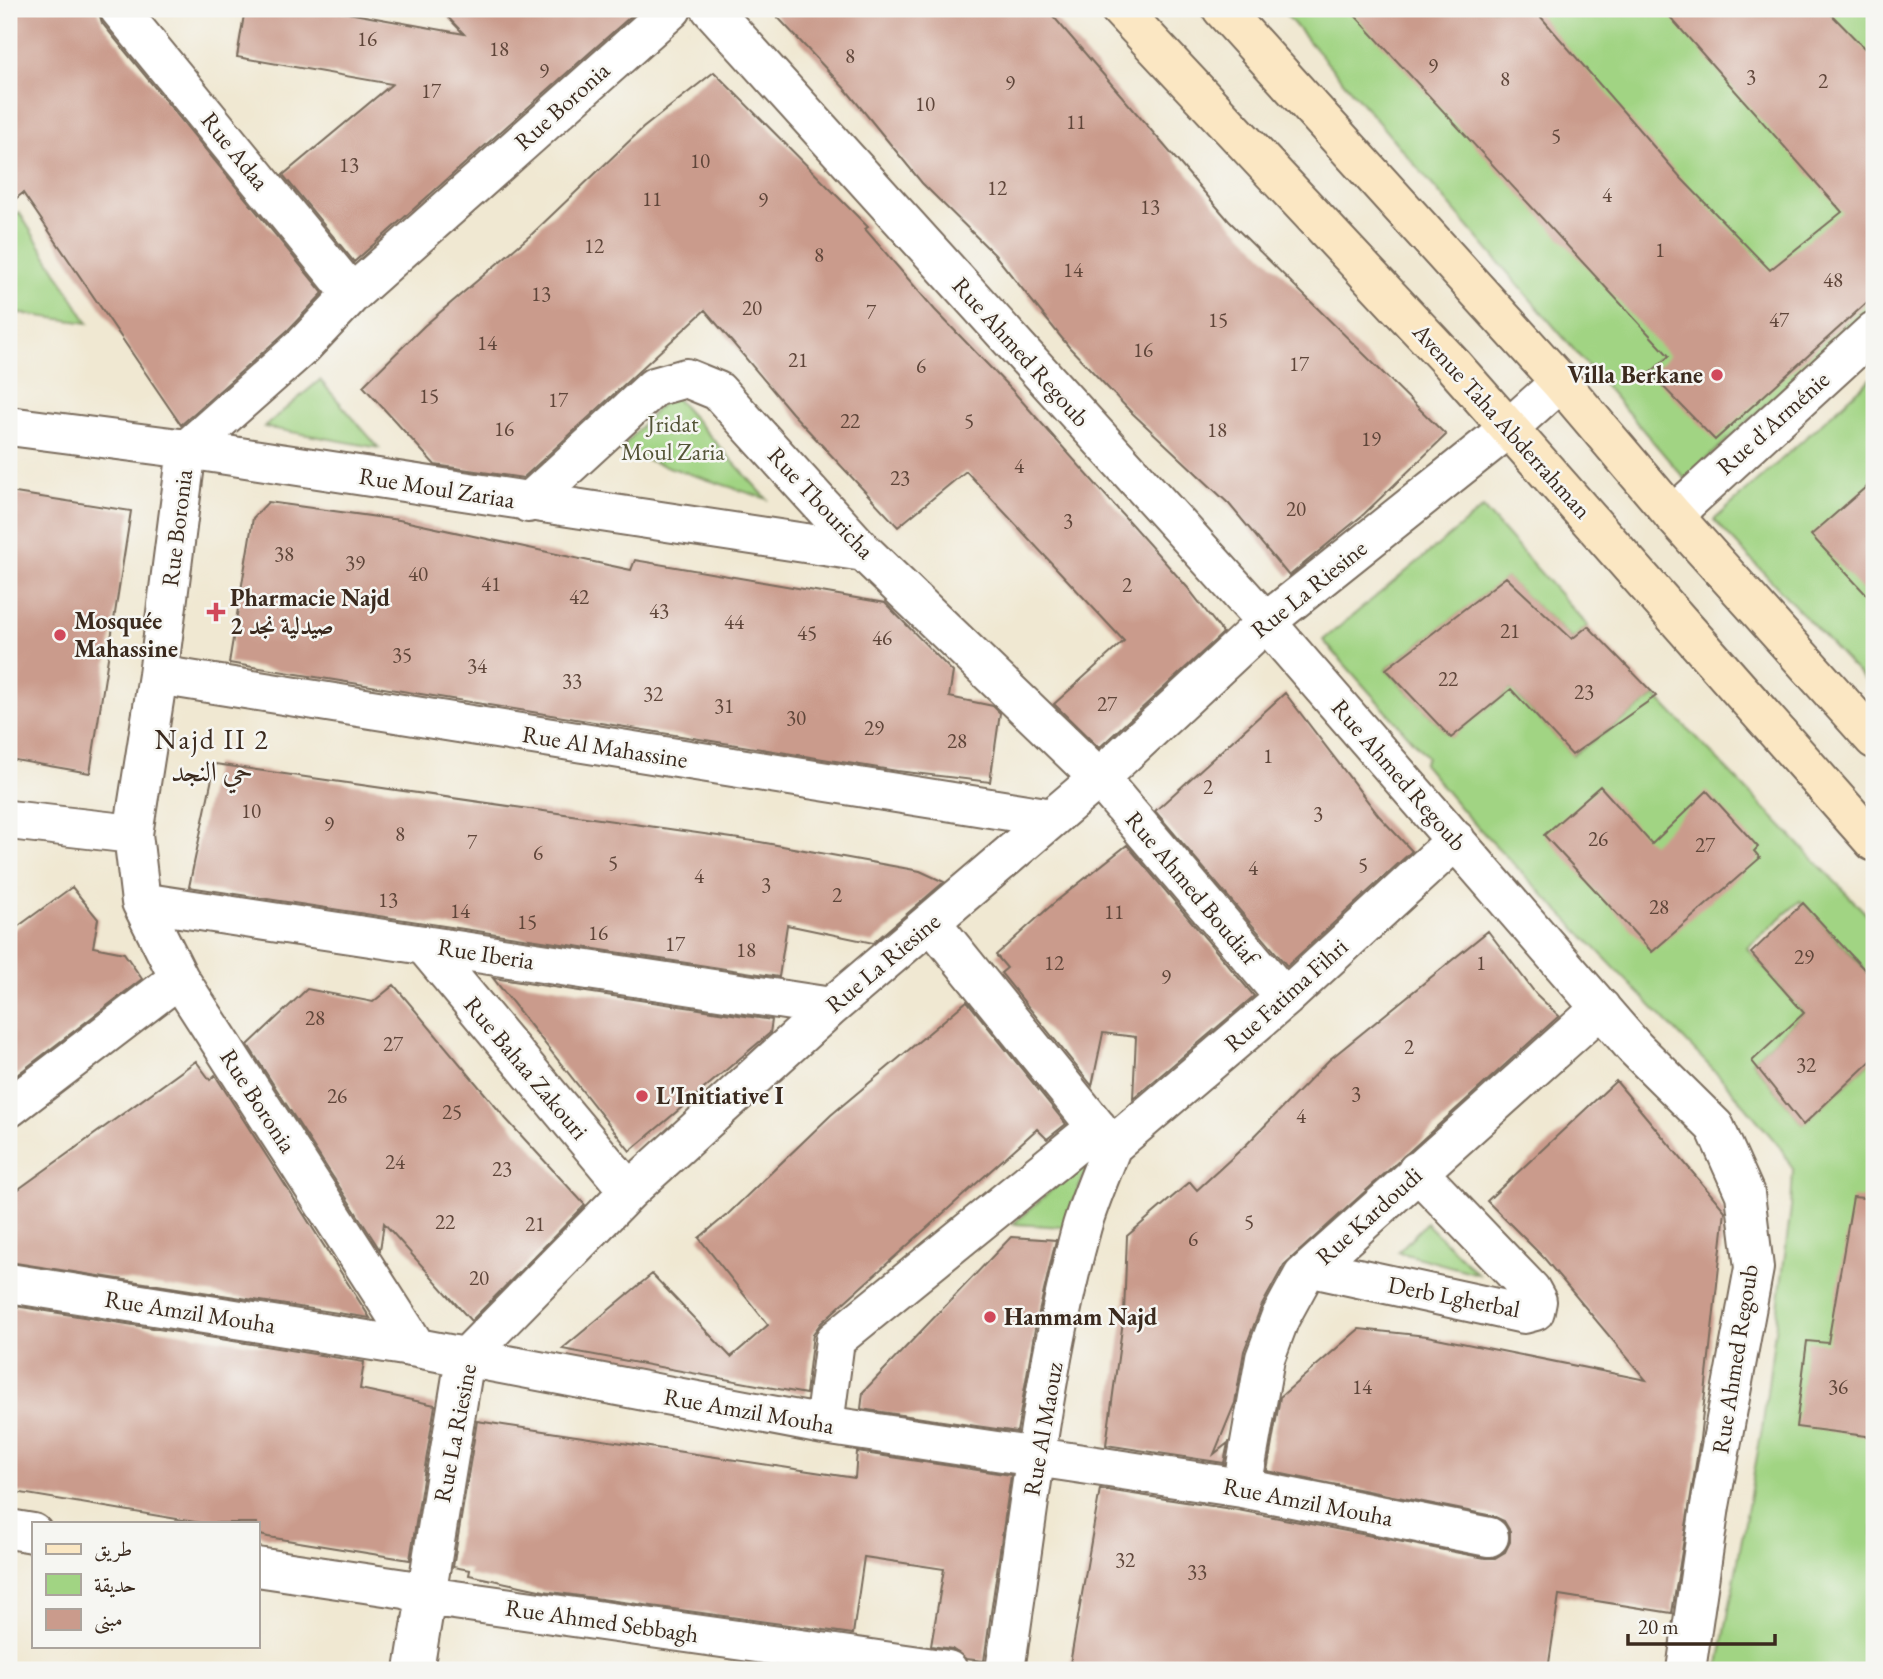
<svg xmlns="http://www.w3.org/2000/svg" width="1883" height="1679" viewBox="0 0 1883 1679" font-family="'EB Garamond',Amiri,serif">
	<rect width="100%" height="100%" fill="#f6f6f2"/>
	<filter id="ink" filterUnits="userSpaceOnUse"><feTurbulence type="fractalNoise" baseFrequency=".0143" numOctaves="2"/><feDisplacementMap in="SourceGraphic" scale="14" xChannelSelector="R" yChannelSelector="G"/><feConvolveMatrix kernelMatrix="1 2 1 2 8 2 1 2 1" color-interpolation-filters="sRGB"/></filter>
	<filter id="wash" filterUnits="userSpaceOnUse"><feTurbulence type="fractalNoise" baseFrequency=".00686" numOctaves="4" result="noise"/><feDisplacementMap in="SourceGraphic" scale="28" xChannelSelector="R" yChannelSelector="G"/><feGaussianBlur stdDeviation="1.57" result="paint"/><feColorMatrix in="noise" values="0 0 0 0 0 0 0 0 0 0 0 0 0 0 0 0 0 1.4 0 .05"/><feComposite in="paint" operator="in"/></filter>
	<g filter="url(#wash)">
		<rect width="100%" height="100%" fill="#f0e8d2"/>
		<!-- green -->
		<path fill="#a1d483" stroke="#6e7f50" stroke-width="2" d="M1281,9h593v296l-189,174z
			M19,212l69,111 -79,-11v-91z
			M1874,376v314l-160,-170z
			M320,380l59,68 -115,-21z
			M671,393l96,106 -148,-48z
			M1483,508l105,118 -16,13 -66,-61 -120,91 65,68 60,-48 62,66 83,-59 218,226v63l-13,-20 -61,-64 -53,47 57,65 -52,48 51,63 71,-66v612h-156l45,-247 28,-215 2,-39 -13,-22 -56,-66 -257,-265 -44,-52 4,-7 -104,-117z
			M1094,1152l-31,75 -50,-3z
			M1426,1223l52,51 -80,-22z"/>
		<g id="blocks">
			<!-- building -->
			<path fill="#ca9b8c" d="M9,9h89l4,14 221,270 -35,37 -107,95 -158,-232 -14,11z
				M245,9h81l138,25 -24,-25h199l-285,253 -71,-87 109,-91 -155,-27z
				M770,9h277l182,212 217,214 -82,79 -75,62 -60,-72 -99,-93 -61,-64 -74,-92 -73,-72 -75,-92z
				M1349,9h185l148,170 88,91 72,-58 -179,-203h163l48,49v238l-159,144 -65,-67 19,-17z
				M714,72l154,155 -3,2 70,81 77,80 175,197 36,46 -124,115 -45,-44 70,-63 -158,-170 -68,56 -106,-114 -87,-103 -182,168 -88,-13 -72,-79 61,-60 108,-92 111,-106z
				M1874,480v123l-63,-68z
				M9,492l122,19 -41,262 -81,-14z
				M268,502l131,18 232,50 4,-10 250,43 68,69 -4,25 44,9 7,7 -10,69 -93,-11 -668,-108 24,-145z
				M1506,577l66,62 16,-13 68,70 -84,59 -61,-66 -60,49 -65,-69z
				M1285,693l94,123 33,35 -125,115 -132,-155z
				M215,764l545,78 160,29 24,11 -71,61 -86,-18 -8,52 -590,-90z
				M1600,786l52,58 55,-53 51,56 -4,4 6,7 -108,94 -108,-117z
				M1127,845l127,151 -121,103 3,-62 -33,-4 -11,53 -91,-113 6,-5 -11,-13 58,-52z
				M72,887l26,32 -5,28 31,6 18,26 -133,102v-148z
				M1803,903l71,77v78l-71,67 -51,-64 52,-48 -53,-60z
				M1488,931l48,63 23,22 -275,249 -23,42 -17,44 -9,52 -21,51 14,-11 -4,20 -118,-18 18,-131 3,-78 63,-54 7,8 50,-46 82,-84z
				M493,978l279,42 -2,13 -140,118z
				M394,985l112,134 79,86 -114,116 -87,-98 -4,27 -132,-205 59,-56 66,13z
				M967,1001l99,123 -19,15 -10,-10 -216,194 -8,11 -7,60 -244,-45 90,-75 79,83 37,-32 -69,-87 29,-24 103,-99z
				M196,1061l14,19 5,-5 155,243 -361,-56v-66z
				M1616,1081l109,130 -25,228 -28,174 -113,-18 -11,75h-479l31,-181 138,21 247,48h10l10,-6 5,-10v-11l-6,-10 -11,-5 -226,-45 13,-74 79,-68 68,7 219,44 -102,-122 -57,-57z
				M1853,1197l21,2v238l-78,-10 11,-86 21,2z
				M1011,1237l45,3 -21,89 -18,103 -156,-23 2,-17z
				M9,1305l355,57 -4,27 75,16 -25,155 -142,-23 -11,-3v-11h-56l-192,-32z
				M477,1421l378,57 2,-26 154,23 -27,186 -18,-2 -14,-10 -21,-3 13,-77 -80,-12 -11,77 -309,-43 -75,-16 1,-5 -17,-3z"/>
		</g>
	</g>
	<g filter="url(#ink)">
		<use href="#blocks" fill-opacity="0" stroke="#7a6c5d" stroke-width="2"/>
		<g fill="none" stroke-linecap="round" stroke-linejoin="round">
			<!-- street casing -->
			<g stroke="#7a6c5d" stroke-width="42">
				<path id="street" d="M119,9l233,285
					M711,9l555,613 369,426 80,79 30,67 9,74 -44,238 -24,164
					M9,426l178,23 677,103
					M528,503l126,-116 32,-9 32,13 146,161 235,226 186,220
					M1673,515l201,-184
					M158,675l894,143
					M9,820l124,14
					M141,902l690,105
					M931,922l181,224c-10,26 -22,53 -30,80 -39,140 -55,299 -77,444
					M424,945l205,246
					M9,1108l170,-130
					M1112,1146l173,-148 171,-158
					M1312,1268l212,46 11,-3 2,-10 -6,-11 -114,-119
					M9,1283l408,65 407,77 418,63 247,49
					M417,1348l-238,-370 -38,-76 -8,-68 25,-159 29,-226 116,-103 49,-52 320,-285
					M824,1425l11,-85 262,-213
					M1242,1488l23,-130 15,-40 23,-42 298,-268
					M9,1529l24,4
					M257,1567l148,22 21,7 522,74
					M414,1670l51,-312 164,-167 202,-184 268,-229 167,-156 243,-194 51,-46"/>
			</g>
			<!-- secondary casing -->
			<g stroke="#7a6c5d" stroke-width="42">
				<path id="secondary" d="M1120,9l332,355 422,478
					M1222,9l338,373 113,133 201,224"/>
			</g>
			<!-- street -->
			<use href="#street" stroke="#fff" stroke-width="38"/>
			<!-- secondary -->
			<use href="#secondary" stroke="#fbe7c3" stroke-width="38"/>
		</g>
	</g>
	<!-- markers -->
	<g fill="#d1495b" stroke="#f6f6f2" stroke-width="2.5">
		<circle cx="1717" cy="375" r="7"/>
		<path d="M212.5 601.5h7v7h7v7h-7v7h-7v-7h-7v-7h7z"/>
		<circle cx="60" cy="635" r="7"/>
		<circle cx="642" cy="1096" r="7"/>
		<circle cx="990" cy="1317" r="7"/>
	</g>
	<g text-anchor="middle" stroke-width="5" stroke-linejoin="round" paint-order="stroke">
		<!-- number labels -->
		<g font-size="21" fill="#5f463a">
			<text x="367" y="46">16</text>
			<text x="499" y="56">18</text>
			<text x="850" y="63">8</text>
			<text x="1433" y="73">9</text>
			<text x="544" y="78">9</text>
			<text x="1751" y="84">3</text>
			<text x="1505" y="86">8</text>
			<text x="1823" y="88">2</text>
			<text x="1010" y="90">9</text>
			<text x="431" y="98">17</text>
			<text x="925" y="111">10</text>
			<text x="1076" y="129">11</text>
			<text x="1556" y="143">5</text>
			<text x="700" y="168">10</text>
			<text x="349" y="172">13</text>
			<text x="997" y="195">12</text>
			<text x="1607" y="202">4</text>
			<text x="652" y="206">11</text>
			<text x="763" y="207">9</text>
			<text x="1150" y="214">13</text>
			<text x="594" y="253">12</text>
			<text x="1660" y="257">1</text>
			<text x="819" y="262">8</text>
			<text x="1073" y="277">14</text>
			<text x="1833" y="287">48</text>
			<text x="541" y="301">13</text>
			<text x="752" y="315">20</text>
			<text x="871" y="319">7</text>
			<text x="1218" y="327">15</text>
			<text x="1779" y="327">47</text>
			<text x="487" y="350">14</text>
			<text x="1143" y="357">16</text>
			<text x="798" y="367">21</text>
			<text x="1299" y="371">17</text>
			<text x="921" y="373">6</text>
			<text x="429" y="403">15</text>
			<text x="558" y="407">17</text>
			<text x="850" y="428">22</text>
			<text x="969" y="428">5</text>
			<text x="504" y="436">16</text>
			<text x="1217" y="437">18</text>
			<text x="1371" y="446">19</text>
			<text x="1019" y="473">4</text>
			<text x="900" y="485">23</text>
			<text x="1296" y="516">20</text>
			<text x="1068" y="528">3</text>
			<text x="284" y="561">38</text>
			<text x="355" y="570">39</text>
			<text x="418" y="581">40</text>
			<text x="491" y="591">41</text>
			<text x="1127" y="592">2</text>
			<text x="579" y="604">42</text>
			<text x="659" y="618">43</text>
			<text x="734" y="629">44</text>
			<text x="1510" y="638">21</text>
			<text x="807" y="640">45</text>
			<text x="882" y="645">46</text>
			<text x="402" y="662">35</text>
			<text x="477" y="673">34</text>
			<text x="1448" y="686">22</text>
			<text x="572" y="688">33</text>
			<text x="1584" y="699">23</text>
			<text x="653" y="701">32</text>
			<text x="1107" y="711">27</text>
			<text x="724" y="713">31</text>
			<text x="796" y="725">30</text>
			<text x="874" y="735">29</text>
			<text x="957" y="748">28</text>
			<text x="1268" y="763">1</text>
			<text x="1208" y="794">2</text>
			<text x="251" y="818">10</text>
			<text x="1318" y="821">3</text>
			<text x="329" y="831">9</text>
			<text x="400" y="841">8</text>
			<text x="1598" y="846">26</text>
			<text x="472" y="849">7</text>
			<text x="1705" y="852">27</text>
			<text x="538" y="860">6</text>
			<text x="613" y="870">5</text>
			<text x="1363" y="872">5</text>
			<text x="1253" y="875">4</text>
			<text x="699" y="883">4</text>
			<text x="766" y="892">3</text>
			<text x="837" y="902">2</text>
			<text x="388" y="907">13</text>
			<text x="1659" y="914">28</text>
			<text x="460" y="918">14</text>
			<text x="1114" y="919">11</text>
			<text x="527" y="929">15</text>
			<text x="598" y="940">16</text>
			<text x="675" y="951">17</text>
			<text x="746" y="957">18</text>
			<text x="1804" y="964">29</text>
			<text x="1054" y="970">12</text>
			<text x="1481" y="970">1</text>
			<text x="1166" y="984">9</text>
			<text x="315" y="1025">28</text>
			<text x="393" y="1051">27</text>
			<text x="1409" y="1054">2</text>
			<text x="1806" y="1072">32</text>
			<text x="1356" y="1101">3</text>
			<text x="337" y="1103">26</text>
			<text x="452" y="1119">25</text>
			<text x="1301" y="1123">4</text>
			<text x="395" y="1169">24</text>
			<text x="502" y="1176">23</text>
			<text x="445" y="1229">22</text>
			<text x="1249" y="1229">5</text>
			<text x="535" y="1231">21</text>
			<text x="1193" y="1246">6</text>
			<text x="479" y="1285">20</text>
			<text x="1362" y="1394">14</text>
			<text x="1838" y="1394">36</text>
			<text x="1125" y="1567">32</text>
			<text x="1197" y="1579">33</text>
		</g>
		<!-- street labels -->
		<g font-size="24" fill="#3b2a1e" stroke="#f6f6f2">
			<text transform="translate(562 106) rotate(-42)" y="8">Rue Boronia</text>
			<text transform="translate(235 151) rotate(51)" y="8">Rue Adaa</text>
			<text transform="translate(1021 352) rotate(48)" y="8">Rue Ahmed Regoub</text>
			<text transform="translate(1502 421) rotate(48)" y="8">Avenue Taha Abderrahman</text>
			<text transform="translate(1773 423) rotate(-42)" y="8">Rue d'Arménie</text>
			<text transform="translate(437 488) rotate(9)" y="8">Rue Moul Zariaa</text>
			<text transform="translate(821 503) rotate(47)" y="8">Rue Tbouricha</text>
			<text transform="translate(177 528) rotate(-83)" y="8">Rue Boronia</text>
			<text transform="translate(1309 589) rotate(-39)" y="8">Rue La Riesine</text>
			<text transform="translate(605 747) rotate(9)" y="8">Rue Al Mahassine</text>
			<text transform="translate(1399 775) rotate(49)" y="8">Rue Ahmed Regoub</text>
			<text transform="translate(1192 888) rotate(50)" y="8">Rue Ahmed Boudiaf</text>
			<text transform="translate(486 954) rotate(9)" y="8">Rue Iberia</text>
			<text transform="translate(883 963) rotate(-40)" y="8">Rue La Riesine</text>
			<text transform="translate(1286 995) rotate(-42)" y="8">Rue Fatima Fihri</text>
			<text transform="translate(526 1068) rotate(50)" y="8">Rue Bahaa Zakouri</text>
			<text transform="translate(258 1101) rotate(57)" y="8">Rue Boronia</text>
			<text transform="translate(1369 1216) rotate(-42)" y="8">Rue Kardoudi</text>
			<text transform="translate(1454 1297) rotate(11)" y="8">Derb Lgherbal</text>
			<text transform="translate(190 1312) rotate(9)" y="8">Rue Amzil Mouha</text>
			<text transform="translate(1735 1359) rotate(-81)" y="8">Rue Ahmed Regoub</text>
			<text transform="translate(749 1411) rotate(10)" y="8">Rue Amzil Mouha</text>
			<text transform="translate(1043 1429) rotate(-80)" y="8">Rue Al Maouz</text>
			<text transform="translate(455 1433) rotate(-79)" y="8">Rue La Riesine</text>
			<text transform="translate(1308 1502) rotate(11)" y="8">Rue Amzil Mouha</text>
			<text transform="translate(602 1621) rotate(8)" y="8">Rue Ahmed Sebbagh</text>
		</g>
		<!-- poi labels -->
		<g font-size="24" font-weight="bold" fill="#3b2a1e" stroke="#f6f6f2" text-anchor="start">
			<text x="1703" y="383" text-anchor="end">Villa Berkane</text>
			<text x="230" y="606">Pharmacie Najd<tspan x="230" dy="28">2 صيدلية نجد</tspan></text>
			<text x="74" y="629">Mosquée<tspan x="74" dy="28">Mahassine</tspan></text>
			<text x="656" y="1104">L'Initiative I</text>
			<text x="1004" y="1325">Hammam Najd</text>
		</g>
		<!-- park labels -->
		<g font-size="24" fill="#545437" stroke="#f6f6f2">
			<text x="673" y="432">Jridat<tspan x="673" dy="28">Moul Zaria</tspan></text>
		</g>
		<!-- quarter labels -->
		<g font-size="28" letter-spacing="2" fill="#3b2a1e" stroke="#f6f6f2">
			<text x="212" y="749">Najd II 2<tspan x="212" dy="32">حي النجد</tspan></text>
		</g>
	</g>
	<!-- margin -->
	<rect width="1883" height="1679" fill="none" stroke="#f6f6f2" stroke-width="35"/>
	<!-- legend -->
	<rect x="32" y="1522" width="228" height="126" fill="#f6f6f2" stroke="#aba49d" stroke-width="2"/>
	<rect x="46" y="1544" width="35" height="10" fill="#fbe7c3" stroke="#aba49d" stroke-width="2"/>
	<text x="94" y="1556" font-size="21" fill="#3b2a1e">طريق</text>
	<rect x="46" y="1574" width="35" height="21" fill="#a1d483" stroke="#aba49d" stroke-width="2"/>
	<text x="94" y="1592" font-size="21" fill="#3b2a1e">حديقة</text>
	<rect x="46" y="1609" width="35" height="21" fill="#ca9b8c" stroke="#aba49d" stroke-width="2"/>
	<text x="94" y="1626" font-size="21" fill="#3b2a1e">مبنى</text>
	<!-- scale -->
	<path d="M1628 1634v10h147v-10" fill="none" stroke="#3b2a1e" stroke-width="3.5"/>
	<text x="1638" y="1634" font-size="21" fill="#3b2a1e" stroke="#f6f6f2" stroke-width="5" paint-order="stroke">20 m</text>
</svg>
